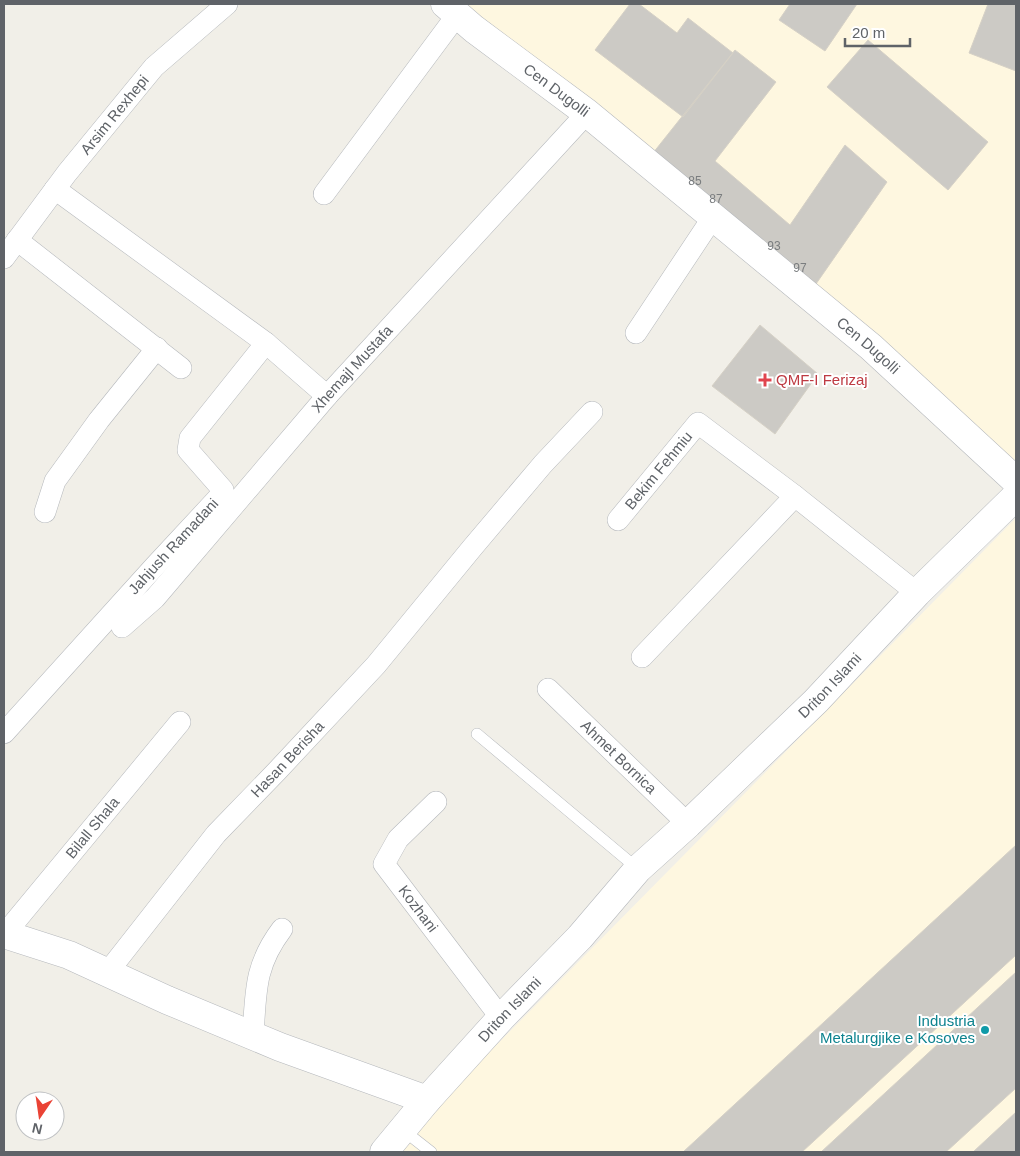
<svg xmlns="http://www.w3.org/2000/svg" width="1020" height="1156" viewBox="0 0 1020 1156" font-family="Arial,sans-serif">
	<rect width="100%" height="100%" fill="#f1efe8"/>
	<!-- commercial -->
	<path fill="#fef7e0" d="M464,4h552v470z
		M1016,518v634h-625z"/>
	<!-- building -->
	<path fill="#cccac5" stroke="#d6d1c6" d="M630,4h9l38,29 11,-15 45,35 -50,64 -88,-67z
		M790,4h67l-32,47 -46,-31z
		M988,4h28v67l-47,-18z
		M868,40l120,102 -40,48 -121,-103z
		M735,50l41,32 -61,79 75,64 55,-80 42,37 -78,112 -160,-136z
		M760,325l58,49 -43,60 -63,-48z
		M1016,845v110l-214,197h-119z
		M1016,972v116l-70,64h-125z
		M1016,1112v40h-43z"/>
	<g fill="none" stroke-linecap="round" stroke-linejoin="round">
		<!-- service casing -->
		<g stroke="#b5b8bc" stroke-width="12">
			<path id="service" d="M477,734l161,135
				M403,1130l28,22"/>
		</g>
		<!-- minor casing -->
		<g stroke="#b5b8bc" stroke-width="22">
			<g id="minor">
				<path d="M324,194l133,-179"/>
				<path d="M17,240l164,128"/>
				<path id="s1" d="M4,258l63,-85 87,-106 73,-63"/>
				<path d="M636,333l77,-116"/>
				<path d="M266,343l61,53"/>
				<path d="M45,512l10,-31 44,-61 58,-72"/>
				<path id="s2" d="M618,520l80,-97 97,73 122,97"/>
				<path id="s3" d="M122,627l33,-29 172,-202 260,-283"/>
				<path d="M642,657l153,-161"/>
				<path id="s4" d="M548,689l140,135"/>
				<path id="s5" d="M4,733l151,-167 65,-70 3,-6 -35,-40 2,-12 76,-95 -211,-154"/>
				<path id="s6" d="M436,802l-38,37 -14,25 117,154"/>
				<path id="s7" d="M4,935l176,-213"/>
				<path id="s8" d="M107,973l109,-139 61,-63 99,-106 96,-117 71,-84 49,-52"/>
				<path d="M253,1036c3,-44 1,-70 29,-107"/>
			</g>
		</g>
		<!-- tertiary casing -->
		<g stroke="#b5b8bc" stroke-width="29">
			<g id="tertiary">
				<path id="s9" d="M445,4l29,25 113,84 284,234 145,134"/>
				<path d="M4,934l65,21 98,45 113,47 147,53"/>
				<path id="s10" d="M384,1152l43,-52 74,-82 79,-81 58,-68 50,-45 128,-123 101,-108 99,-97"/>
			</g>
		</g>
		<!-- service -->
		<use href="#service" stroke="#fff" stroke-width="11"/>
		<!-- minor -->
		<use href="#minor" stroke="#fff" stroke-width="21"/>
		<!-- tertiary -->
		<use href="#tertiary" stroke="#fff" stroke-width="28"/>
	</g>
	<!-- markers -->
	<path fill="#e0444e" stroke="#fff" stroke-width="2" d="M762.5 372.5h5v5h5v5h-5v5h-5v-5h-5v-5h5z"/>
	<circle fill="#0f9aa8" stroke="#fff" stroke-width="2" cx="985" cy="1030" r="5"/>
	<g text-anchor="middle" stroke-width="4" stroke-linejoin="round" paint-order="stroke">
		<!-- number labels -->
		<g font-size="12" fill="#7a7d7f">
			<text x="695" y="185">85</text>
			<text x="716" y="203">87</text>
			<text x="774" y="250">93</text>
			<text x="800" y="272">97</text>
		</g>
		<!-- street labels -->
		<g font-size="15" fill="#5f6368" stroke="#fff">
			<text dy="5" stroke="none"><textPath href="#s9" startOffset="141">Cen Dugolli</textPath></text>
			<text dy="5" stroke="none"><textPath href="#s1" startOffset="181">Arsim Rexhepi</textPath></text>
			<text dy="5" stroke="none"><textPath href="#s9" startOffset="544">Cen Dugolli</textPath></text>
			<text dy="5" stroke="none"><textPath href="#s3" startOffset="346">Xhemajl Mustafa</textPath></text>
			<text dy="5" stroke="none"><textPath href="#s2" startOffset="64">Bekim Fehmiu</textPath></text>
			<text dy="5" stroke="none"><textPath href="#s5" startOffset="252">Jahjush Ramadani</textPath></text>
			<text dy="5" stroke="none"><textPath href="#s10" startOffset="646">Driton Islami</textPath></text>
			<text dy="5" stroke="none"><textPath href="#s4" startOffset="98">Ahmet Bornica</textPath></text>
			<text dy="5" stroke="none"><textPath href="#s8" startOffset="280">Hasan Berisha</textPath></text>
			<text dy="5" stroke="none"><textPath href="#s7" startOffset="139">Bilall Shala</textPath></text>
			<text dy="5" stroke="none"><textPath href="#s6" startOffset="138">Kozhani</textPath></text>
			<text dy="5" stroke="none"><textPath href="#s10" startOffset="190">Driton Islami</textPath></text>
		</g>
		<!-- health labels -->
		<g font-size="15" fill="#be3a42" stroke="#fff" text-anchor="start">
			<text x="776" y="385">QMF-I Ferizaj</text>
		</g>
		<!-- culture labels -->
		<g font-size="15" fill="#0d838f" stroke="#fff" text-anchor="end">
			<text x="975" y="1026">Industria<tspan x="975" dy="17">Metalurgjike e Kosoves</tspan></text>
		</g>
	</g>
	<!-- border -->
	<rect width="1020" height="1156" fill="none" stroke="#5f6368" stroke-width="10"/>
	<!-- north arrow -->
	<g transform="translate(40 1116) rotate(193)"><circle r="24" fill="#ffffff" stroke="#bfc1c3"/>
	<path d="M0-4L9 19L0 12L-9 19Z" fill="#ea4335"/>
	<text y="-8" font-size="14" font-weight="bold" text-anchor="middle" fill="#5f6368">N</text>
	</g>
	<!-- scale -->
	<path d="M845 38v8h65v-8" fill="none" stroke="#5f6368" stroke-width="2.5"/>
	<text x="852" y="38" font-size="15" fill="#5f6368" stroke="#ffffff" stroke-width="4" paint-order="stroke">20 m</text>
</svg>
